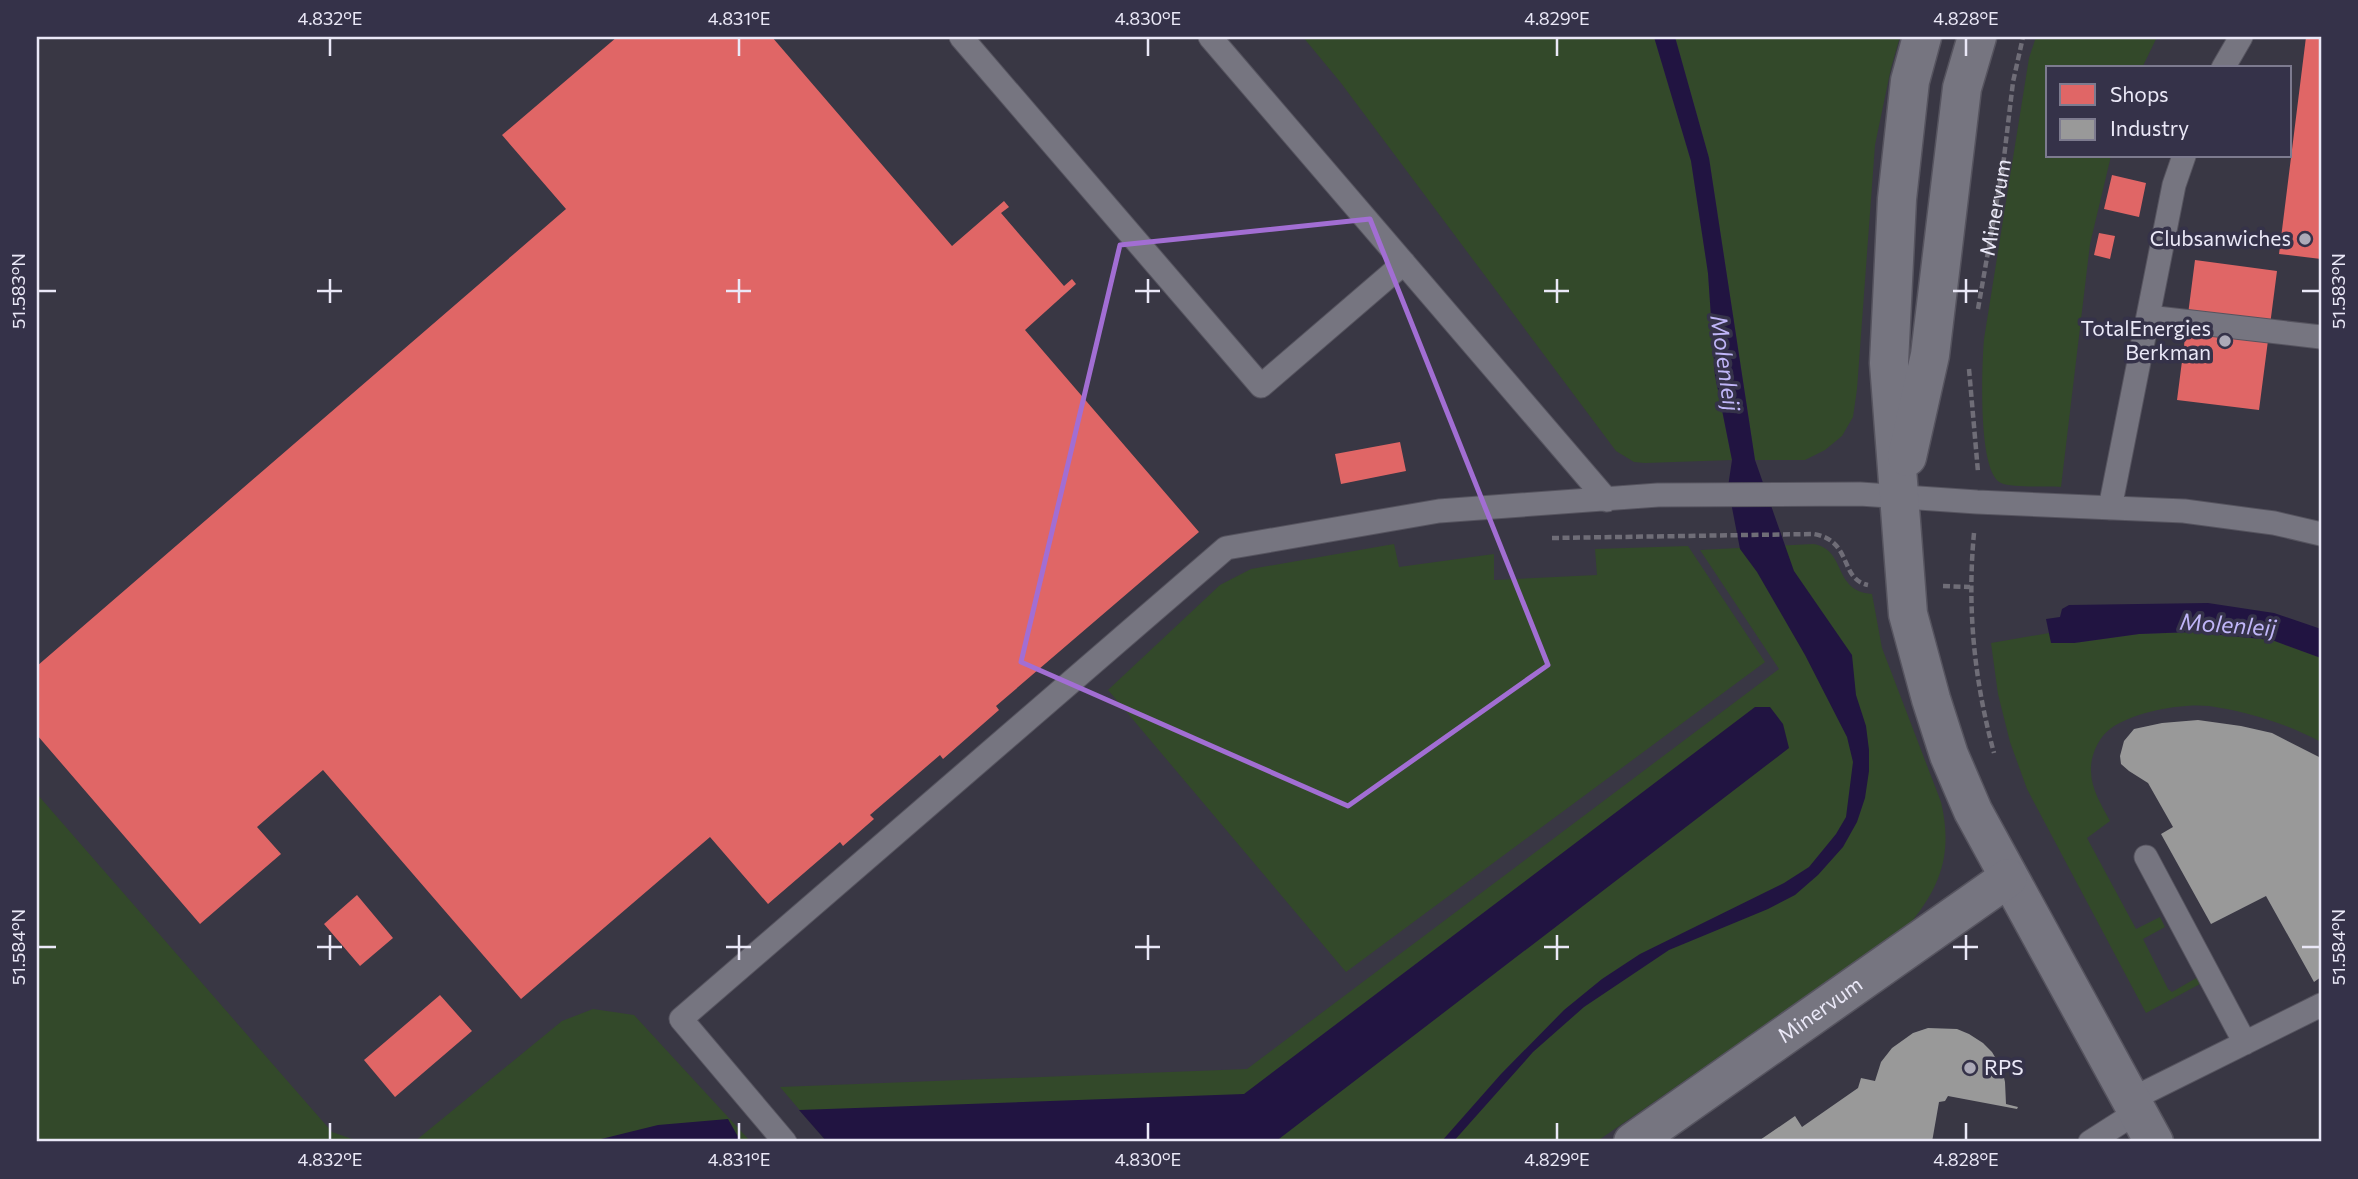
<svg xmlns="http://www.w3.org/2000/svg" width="2358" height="1179" viewBox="0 0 2358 1179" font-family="Commissioner,sans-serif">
	<rect width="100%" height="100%" fill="#393744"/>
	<!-- green -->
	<path fill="#33492a" d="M1303,37h351l37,124 17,112 7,102 17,85 -87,3 -11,-1 -18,-11 -275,-368z
		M1675,37h225l-9,31 -16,77 -18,244 -4,28 -11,19 -17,14 -20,10h-50l-46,-302z
		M2036,37h121l-15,31h-94v88h63l-21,88 -29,243c-13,-1 -49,1 -60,-4 -24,-10 -19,-120 -17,-144l45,-281z
		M1394,544l5,23 95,-13v26l103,-5 -2,-26 93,-3 77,116 -419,310 -238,-282 112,-105 31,-16z
		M1813,544c34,5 19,47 59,50l10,54 59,154c12,51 0,85 -33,124l-312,216h-769l-47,-55 467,-18 532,-400 -79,-119z
		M2192,632l80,8 49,18v84c-36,-19 -72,-30 -112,-36 -27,-3 -77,6 -99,23 -12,9 -20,28 -19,42 0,18 11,35 19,50l-23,17 49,91 24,-12 5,10 -22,12 25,50 4,3 26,-15 2,7 -54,29 -119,-224 -17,-47 -12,-48 -7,-51 58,-10 3,10h22l65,-9z
		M37,794l295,338 29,10h-324z
		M593,1009l41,6 117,127h-337l148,-121z"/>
	<!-- water -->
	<path fill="#211441" d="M1654,37h21l34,121 46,302 39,111 58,84 4,40 10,31 3,24v21l-4,27 -8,24 -14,25 -25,28 -23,20 -27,14 -99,41 -85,57 -51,45 -80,90h-12l60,-68 63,-64 38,-31 38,-25 144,-71 25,-16 27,-33 10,-17 7,-55 -6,-25 -42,-82 -48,-83 -17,-23 -12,-62 4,-27 -17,-85 -7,-102 -17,-112z
		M2208,603l66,10 47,16v29l-49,-18 -80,-8 -53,2 -65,9h-23l-5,-24 14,-2 2,-8 7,-4z
		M1755,707h15l13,17 6,24 -514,394h-448l-28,-32 445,-16z
		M728,1119l13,23h-152l69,-17z"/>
	<!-- shops -->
	<path fill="#e06666" d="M617,37h155l180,209 52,-45 5,6 -8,6 63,73 8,-7 4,5 -51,46 174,202 -203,174 3,4 -56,49 -3,-4 -70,60 4,4 -31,27 -3,-4 -72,62 -58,-67 -189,162 -198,-229 -66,57 24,27 -81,70 -163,-189v-69l529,-457 -64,-74z
		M2306,37h15v222l-42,-5z
		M2112,175l34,8 -7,34 -35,-8z
		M2099,233l16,3 -5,23 -16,-4z
		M2195,260l82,11 -18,139 -82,-10z
		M1400,442l6,29 -65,13 -6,-30z
		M357,895l36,43 -33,28 -36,-42z
		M440,995l32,36 -77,66 -31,-37z"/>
	<!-- industry -->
	<path fill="#999" d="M2198,720l43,6 31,7 49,25v219l-7,5 -48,-86 -55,28 -50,-90 12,-7 -25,-44 -19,-12 -8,-7 -1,-8 4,-15 10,-12 28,-6z
		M1928,1028l29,1 12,5 14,9 9,9 10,17 3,13 1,22 12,3 -1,2 -69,-13 -3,5 -6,1 -7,40h-175l38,-26 7,11 56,-39 3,-10 14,3 6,-19 11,-14 21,-15z"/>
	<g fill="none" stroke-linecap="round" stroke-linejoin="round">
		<!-- lane casing -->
		<g stroke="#56545f" stroke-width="25">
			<path id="lane" d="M961,37l300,349 143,-123
				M1210,37l397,463
				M2223,68l18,-31
				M2148,317l173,20
				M2110,508l64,-323 10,-29
				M2146,857l99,186
				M2130,1100l191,-95
				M785,1142l-104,-123 545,-471 213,-37 219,-16 202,-1 117,8 207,9 90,12 47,11
				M2090,1142l47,-30"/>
		</g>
		<!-- street casing -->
		<g stroke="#56545f" stroke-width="41">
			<g id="street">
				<path d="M1922,37l-12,44 -13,118 -8,164 19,251 23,85 18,56 24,56 181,331"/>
				<path d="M1907,457l23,-102 32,-267 15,-51"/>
				<path id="s2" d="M1633,1142l375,-264"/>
			</g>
		</g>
		<!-- path -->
		<g stroke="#6f6d77" stroke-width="4.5" stroke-dasharray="7 3.5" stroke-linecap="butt">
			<path id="s1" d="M1978,309l25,-143 10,-84 10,-45"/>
			<path d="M1969,369l9,103"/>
			<path d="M1974,533c-7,75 0,147 20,220"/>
			<path d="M1552,538l262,-4c39,7 25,45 54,51"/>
			<path d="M1943,586l27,1"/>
		</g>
		<!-- lane -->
		<use href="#lane" stroke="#767580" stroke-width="23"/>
		<!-- street -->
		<use href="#street" stroke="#767580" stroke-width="38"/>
	</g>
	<!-- marked area -->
	<path fill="none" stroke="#a26ed3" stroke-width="5" stroke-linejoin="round" d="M1370,219l178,446 -200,141 -327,-144 99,-417z"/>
	<!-- ticks -->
	<path fill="none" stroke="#eae8f7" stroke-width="2.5" d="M330,38v18M739,38v18M1148,38v18M1557,38v18M1966,38v18M330,279v24M739,279v24M1148,279v24M1557,279v24M1966,279v24M38,291h18M317,291h25M726,291h25M1135,291h25M1544,291h25M1953,291h25M2302,291h18M330,935v25M739,935v25M1148,935v25M1557,935v25M1966,935v25M38,947h18M317,947h25M726,947h25M1135,947h25M1544,947h25M1953,947h25M2302,947h18M330,1123v17M739,1123v17M1148,1123v17M1557,1123v17M1966,1123v17"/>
	<!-- markers -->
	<g fill="#acaab8" stroke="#353249" stroke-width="2.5">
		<circle cx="2305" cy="239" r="7"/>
		<circle cx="2225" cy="341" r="7"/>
		<circle cx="1970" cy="1068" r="7"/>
	</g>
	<g text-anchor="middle" stroke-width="7" stroke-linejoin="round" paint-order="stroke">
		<!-- street labels -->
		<g font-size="21" fill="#eae8f7" stroke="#353249">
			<text dy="7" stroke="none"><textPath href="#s1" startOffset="103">Minervum</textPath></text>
			<text dy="7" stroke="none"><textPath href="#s2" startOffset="229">Minervum</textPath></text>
		</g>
		<!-- poi labels -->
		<g font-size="21" fill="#eae8f7" stroke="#353249" text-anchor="end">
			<text x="2291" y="246">Clubsanwiches</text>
			<text x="2211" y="336">TotalEnergies<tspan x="2211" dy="24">Berkman</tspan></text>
			<text x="1984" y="1075" text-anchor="start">RPS</text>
		</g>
		<!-- water labels -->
		<g font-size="23" font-style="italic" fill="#c0b6f8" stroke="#353249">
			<text transform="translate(1725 363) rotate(82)" y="8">Molenleij</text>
			<text transform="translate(2228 625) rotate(4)" y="8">Molenleij</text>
		</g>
	</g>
	<!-- border -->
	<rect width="2358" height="1179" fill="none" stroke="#353249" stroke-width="77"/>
	<!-- legend -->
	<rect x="2046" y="66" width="245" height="91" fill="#353249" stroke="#7d7b8f" stroke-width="2"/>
	<rect x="2060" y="84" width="35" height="21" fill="#e06666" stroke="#7d7b8f" stroke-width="2"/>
	<text x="2110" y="102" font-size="21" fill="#eae8f7">Shops</text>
	<rect x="2060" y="119" width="35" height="21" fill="#999999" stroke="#7d7b8f" stroke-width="2"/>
	<text x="2110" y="136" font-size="21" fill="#eae8f7">Industry</text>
	<rect x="38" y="38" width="2282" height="1102" fill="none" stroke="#eae8f7" stroke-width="2.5"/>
	<g font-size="18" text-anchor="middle" fill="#eae8f7">
		<text x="330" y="25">4.832°E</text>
		<text x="739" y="25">4.831°E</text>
		<text x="1148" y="25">4.830°E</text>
		<text x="1557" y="25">4.829°E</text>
		<text x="1966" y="25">4.828°E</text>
		<text transform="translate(2339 291) rotate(-90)" y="6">51.583°N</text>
		<text transform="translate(19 291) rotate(-90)" y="6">51.583°N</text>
		<text transform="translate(2339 947) rotate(-90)" y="6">51.584°N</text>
		<text transform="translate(19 947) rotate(-90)" y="6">51.584°N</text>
		<text x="330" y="1166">4.832°E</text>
		<text x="739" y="1166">4.831°E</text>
		<text x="1148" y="1166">4.830°E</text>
		<text x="1557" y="1166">4.829°E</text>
		<text x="1966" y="1166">4.828°E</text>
	</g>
</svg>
